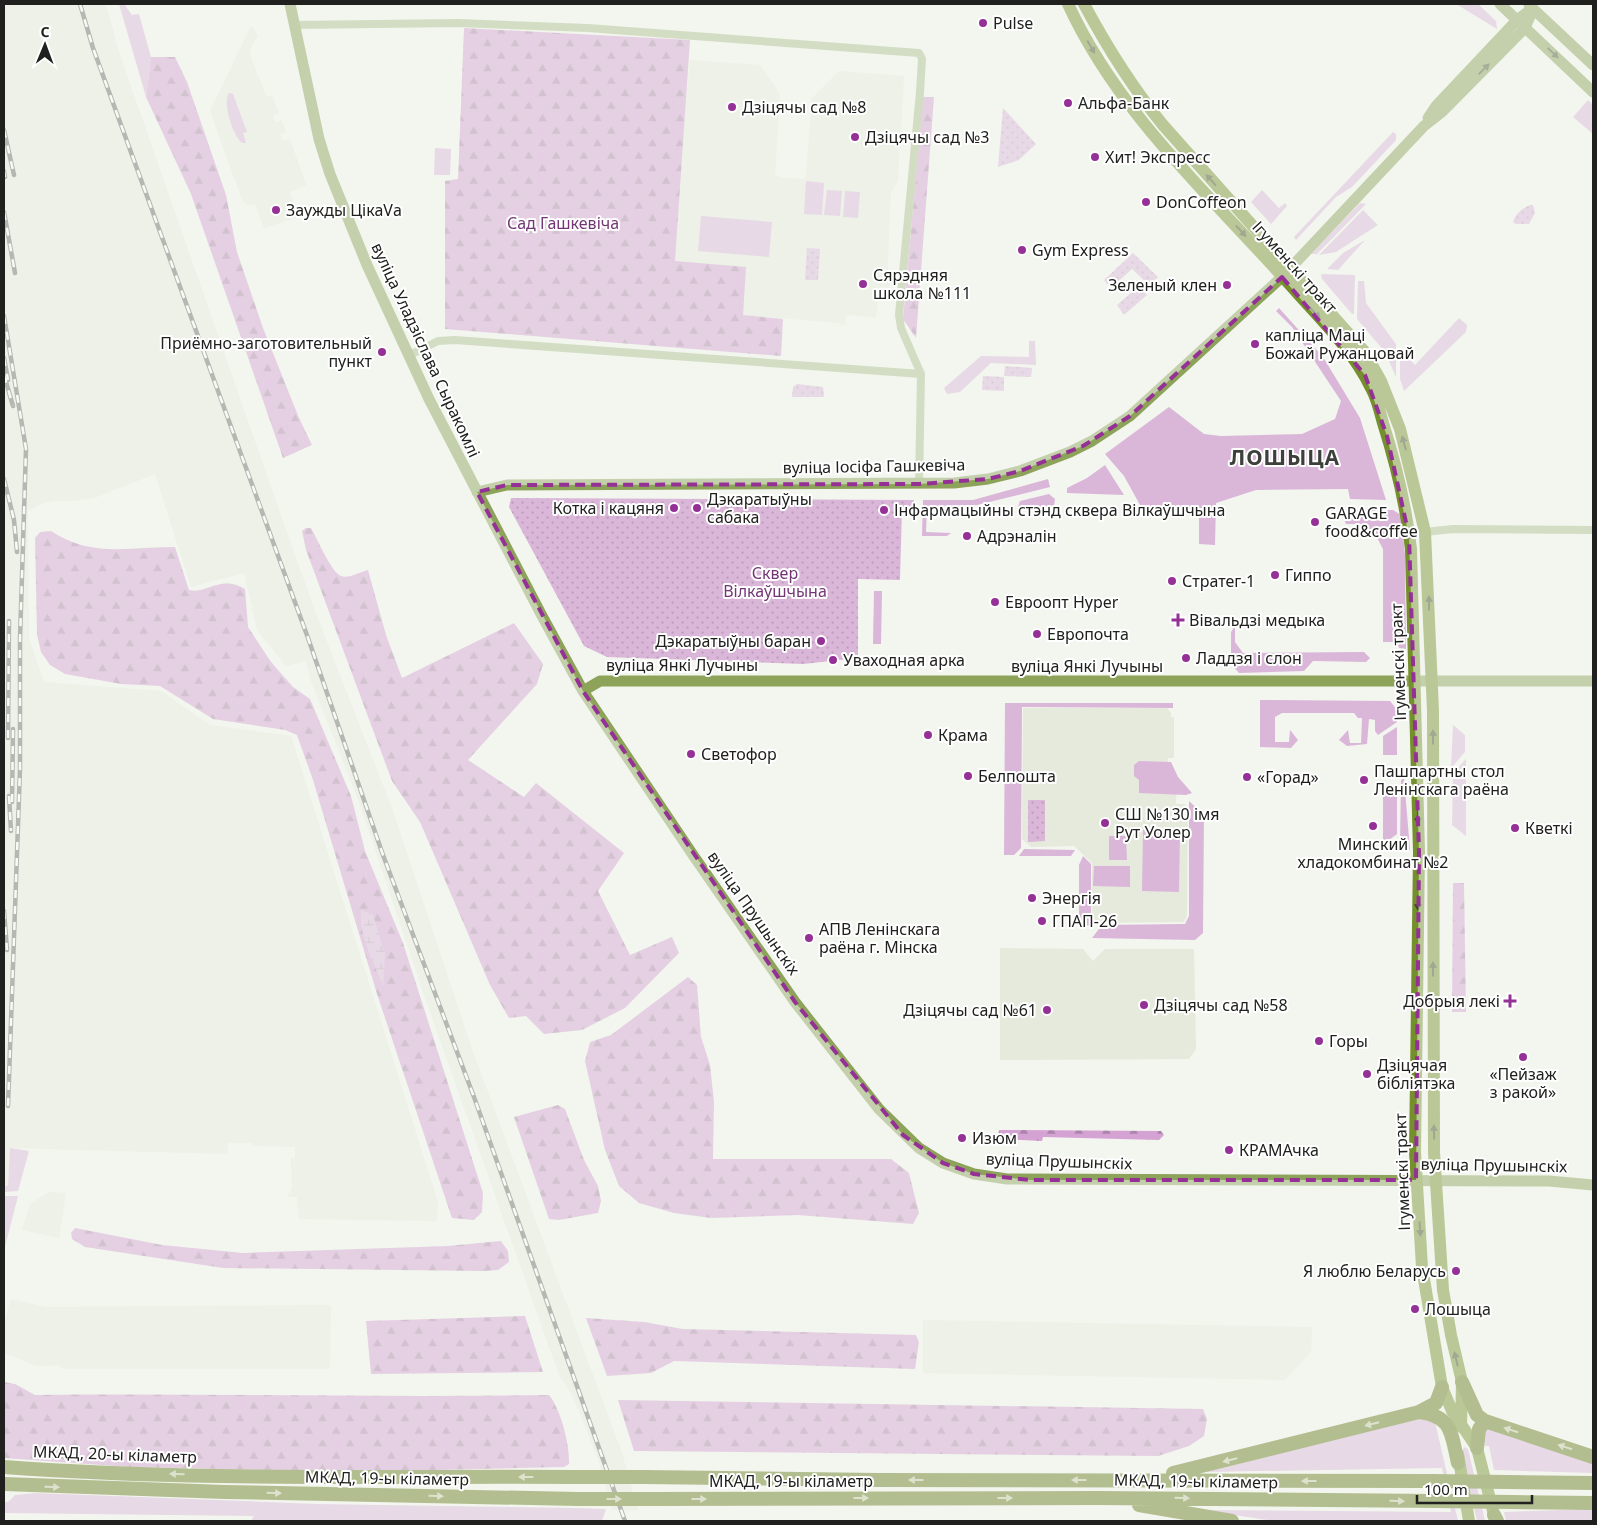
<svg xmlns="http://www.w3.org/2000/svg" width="1597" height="1525" viewBox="0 0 1597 1525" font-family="'Noto Sans',sans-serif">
	<defs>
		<pattern id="forest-firs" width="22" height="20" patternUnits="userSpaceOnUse" patternTransform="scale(1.25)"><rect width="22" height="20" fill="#d5a2d4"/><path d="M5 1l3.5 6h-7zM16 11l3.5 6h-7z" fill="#ac84ab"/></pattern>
		<pattern id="wetland-marsh" width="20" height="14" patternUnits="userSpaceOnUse" patternTransform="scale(1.25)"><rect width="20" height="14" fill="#dab6d9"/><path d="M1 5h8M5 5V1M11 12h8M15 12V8" fill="none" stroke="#bb9cba"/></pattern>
		<pattern id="park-dots" width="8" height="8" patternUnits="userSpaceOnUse" patternTransform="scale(1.25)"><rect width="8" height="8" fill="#dab6d9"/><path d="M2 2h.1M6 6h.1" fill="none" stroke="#bb9cba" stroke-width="1.8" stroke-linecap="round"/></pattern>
	</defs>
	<rect width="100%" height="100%" fill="#f3f5ef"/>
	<!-- built -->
	<path fill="#e6eadd" d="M4,4h102l13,48 165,472 31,87 78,200 79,238 150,404 16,57h-26l-13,-48 -16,-41 -12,-28 -12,-18 -134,-377 -66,-196 -48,-121 -5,-20 -20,5 -29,-36 -13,-57 -53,14 -36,-113 -61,24 -20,3h-21l-12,3 -13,7 1,128 15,43 117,9 49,34 81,11 147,466 -1,19 -138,-2 -2,-22h-10l5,-9 -1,-30h4v-11l-43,-1v-3h-24l-1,11 -217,-6 -2,37 -4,2z
		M251,26l7,9 -8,14 1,9 16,39 5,-2 7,18 -5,2v4l2,4 5,-3 5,12 -6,3 1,3 2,3 7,-2 16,46 -16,7 8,25 -34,11 -9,-24 -8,1 -5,-5 -32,-89z
		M690,60l70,5 20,29 -5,82 11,2 19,1 1,-2 6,-79 27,-27 65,5 -6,105 -7,11 -4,89 3,1 -1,6 -10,-1 -3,30 -30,-2 -1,10h-4l-1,-2 -97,-8 -68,-54 4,-92z
		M1023,708h144l4,5v4h3v41h-6v20l9,1 -1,25h8l4,3 -1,109 -3,6 -86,1 -6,-7v-53l-18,-17 -43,1 -9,-8z
		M1000,948l83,1 10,12 12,-12h89l2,100 -7,10 -189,1z
		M49,1192l17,1 -7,45 -37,-8 8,-26z
		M11,1299l35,8 285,-2 -1,64h-267l-4,-4 -23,1 -32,-13v-30z
		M923,1320l389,7 -1,25 -26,28 -362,-7z"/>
	<!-- green -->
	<path fill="#dab6d9" d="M119,4h5l8,11 7,-1 12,43 -5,40z
		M1456,4h22l18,17 1,8z
		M229,93l4,1 14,38 -4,1 3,10h-4c-9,-7 -20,-41 -13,-50z
		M1588,100l5,5v29l-20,-17z
		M1393,132l3,2v6l-44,47 -16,10 -40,43 -2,-3z
		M435,148l16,1 -1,26h-16z
		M806,181l18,2 -2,32 -18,-1z
		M827,190l15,1 -2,25 -16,-1z
		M1262,190l17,18 6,-5 2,3 -16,18 -20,-22z
		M845,191l15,1 -2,26 -15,-1z
		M1360,203l6,1 -49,50h-6z
		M1363,210l15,15 -42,27 -17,3z
		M701,216l71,6 -3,35 -71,-6z
		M1365,240l-27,30 -11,-1 16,-16z
		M1323,274l32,1 -1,39h-2l-30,-35 -1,-4z
		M1358,281h6l2,22 30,41v33l-11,-25 -28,-33z
		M1279,308l44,49 37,61 26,82 -36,-1 -2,-10 -92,1 -40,13 -1,42 -16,-1v-35l-40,-1 -1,6h-13l-21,-38 -19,-22 64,-47 35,27 17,2 81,-2 33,-15 6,-18 -49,-74 -16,-16z
		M1459,318l8,7 -1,7 -62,59 -4,-12v-19l6,-5 9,10z
		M1029,341h6l1,24 -45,-2 -31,29 -13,2 -3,-6 37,-32 48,1z
		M1105,465l19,30 -57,-2v-5l20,-10z
		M1048,479l2,8 -73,18 -50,1 -1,26 25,1 -4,3h-25l1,-36h50z
		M1049,494l6,5 -1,8h-36l2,-6z
		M1350,510h43l8,5 4,39 1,95 -7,-1 -2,-6h-14v-93l-10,-19h-7l-1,-6h-19l-3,-7z
		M874,591h8l-1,53h-8z
		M1235,626v16l8,11 121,-1 6,6 -4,4 -53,-1 -9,10 -65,2 -8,-9v-32z
		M1260,700l130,1 7,9v12l-19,13 -3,-4v-11l-6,-1 -2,25 -20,2 -8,-6 9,-10 2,13h11l1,-25h-4l-4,-5h-72l-7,4v25h14l1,-12 8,10 -7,8 -31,-1z
		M1005,703h168v5l-151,-1 -1,141 -7,7h-10z
		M1453,725l12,10v17l-14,16z
		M1397,727v28h-14v-19z
		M1466,759v77l-14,-11 1,-52z
		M1139,761l32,1 7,15 14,16 -6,2 -47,-2v-13l-5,-4v-11z
		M1404,778l6,72 -10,-6 1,-64z
		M1397,784v50l-8,6h-6v-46z
		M1189,801l15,14 -1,118 -8,7 -103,-2 10,-13 83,-1 4,-8z
		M1143,830h37l-1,62 -37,-1z
		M1109,836h17l1,24h-18z
		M1024,849l51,1 -4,6h-52z
		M1083,856l8,8v53l6,7 -13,2 -5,-5v-56z
		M1094,866h36v21l-37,-1z
		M10,1148l19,3 -11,40 -14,1v-5l4,-2z
		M4,1196h14l-13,51 -1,-1z
		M1424,1417l11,5 23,99h-185l-72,-11 250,2 -9,-44 -237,4z
		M1485,1427l108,35v11l-99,-3 -5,-24h-4l-3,-13z
		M1465,1447l3,2 17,72h-8l-16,-70z
		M35,1493l282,11 260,4 29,1 -4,12h-351l3,-5 -250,-3v-11h4l7,-7z
		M1593,1509v12h-87l-2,-9z"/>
	<!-- forest -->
	<path fill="url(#forest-firs)" d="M464,28l226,12 -15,221 71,6 -3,48 40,4 -2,37 -336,-27v-148l13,-2z
		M151,57h24l12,25 39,113 11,57 26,76 36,90 13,27 -29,13 -92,-264 -45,-97z
		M923,97h11l-18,241 -13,-19z
		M306,528h5c6,10 20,44 30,48 7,3 19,-4 27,-6l18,65 16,43 112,-55 29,41 -6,20 -69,76 56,37 12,-14 88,70 -26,38 32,64 42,-18 7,16 -54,55 -43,22 -38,4 -18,-18 -17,2 -19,-33 -70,-163 -28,-41 -86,-231 -4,-19z
		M51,531c40,27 79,16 124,16l14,43c15,5 32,-16 56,-1l3,38 23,35 22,25 17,12 41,97 14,55 38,92 80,250 -1,19 -8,8 -22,-2 -75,-224 -64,-214 -16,-45 -12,-5 -72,-11 -53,-33 -39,-2 -56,-10 -15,-9 -9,-13 -4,-17 -2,-97 5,-6z
		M1453,883h11l2,129h-14z
		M688,977l9,8 4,52 9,28 4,37 -1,57h178l18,14 10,40 -6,11 -115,-9 -87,3 -37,-5 -35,-10 -20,-17 -14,-36 -20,-89 5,-19 21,-7z
		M558,1105l7,4 19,51 14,26 3,15 -3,12 -39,7 -10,-1 -35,-102z
		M999,1130l162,1 3,4 -5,5 -116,-3 -1,4 -44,-2z
		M75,1228l87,17 81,8 205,-7 53,-5 7,10 1,11 -11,8 -15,1 -260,-3 -138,-21 -13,-8 -1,-6z
		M525,1316l18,56 -172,2 -5,-53z
		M586,1318l58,4 39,7 233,6 3,7 -4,27 -241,-8 -23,12 -44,3z
		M4,1382l11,2 20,11c171,-2 343,3 514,0 12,15 21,50 20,69l-5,3 -205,5 -230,-5 -125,-9z
		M618,1400l585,9 4,10 -3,17 -15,10 -31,10 -524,-5z"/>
	<!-- wetland -->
	<path fill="url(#wetland-marsh)" d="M361,910l12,5 12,39 -2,32c-9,-24 -24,-49 -22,-76z"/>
	<!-- park -->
	<path fill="url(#park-dots)" d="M1003,108l33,36 -17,16 -21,7z
		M1530,205h3l2,8 -6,11h-13l-3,-2c3,-9 9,-13 17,-17z
		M807,248l13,1 -2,31h-13z
		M1133,253l25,24 -9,8 -17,-16 -21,19 -7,-8z
		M1139,286l8,9 -23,20 -7,-10z
		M1005,366l27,2 -1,9 -27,-1z
		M983,376l21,1v14l-22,-1z
		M797,384l26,3 1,10h-32l1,-10z
		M511,498l403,2v7h-12l-2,73 -42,-1v79l-55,6 -196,-7 -23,-11 -75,-139z
		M1028,800h17v41l-17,1z"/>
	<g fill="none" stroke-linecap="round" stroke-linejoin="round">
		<!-- street -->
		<path stroke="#aebf8f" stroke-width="8" d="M294,25l164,-2 130,5 331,25 3,6 -2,33 -21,223 2,13 20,46 -2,110
			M408,356l30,-15 17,-1 466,34
			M1425,532l28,-3 140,1"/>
		<!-- secondary -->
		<path stroke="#8da35a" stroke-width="11" d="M290,4l29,135 11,35 37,91 62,134 112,215 42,77 110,164 102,147 84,107 40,39 24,15 31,11 33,5 542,2 44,4
			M1500,4l93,88
			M1529,5l64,60
			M1428,118l8,-12 81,-86 15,-11
			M477,492l30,-7 447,-2 34,-4 32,-8 50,-19 22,-11 38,-25 152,-139 142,-151 18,-14 83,-84 8,-19
			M583,691l17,-10h993"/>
		<!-- primary -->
		<path stroke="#758f2c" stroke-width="12" d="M1068,4c51,111 144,193 224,283 28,32 60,62 79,101 6,11 9,24 12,35 13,41 23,83 28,126l8,303 -4,300 7,115 20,120 10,24 25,37 16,63
			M1084,4c23,43 48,83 79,121l201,226 17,30 19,48 25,103 8,179 1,441 9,138 8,45 11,47 -1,45
			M1458,1454l11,67"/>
		<!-- highway -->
		<path stroke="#647b1d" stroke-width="14" d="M1462,1382l15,33 8,6 108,36
			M1419,1412c34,4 32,22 39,51
			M1477,1448l2,-19 6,-8
			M4,1467c189,14 380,9 570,10
			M1173,1473l246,-61 17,-9 6,-16
			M645,1477l233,3 554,1
			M1507,1482l86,1
			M4,1484l221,8 353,7
			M650,1499l448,-1 338,3
			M1512,1502l81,1
			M1139,1505l93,16
			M1494,1515l3,6"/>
		<!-- rail casing -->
		<g stroke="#6a6b68" stroke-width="4.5">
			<path id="rail" d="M80,4l13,44 215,590 75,217 91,242 151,424
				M4,130l10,45
				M4,171l1,6
				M4,212l11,61
				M4,316l22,133 -6,190v130l-12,337
				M4,358l4,22
				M4,375l9,31
				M4,479l10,41 3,32
				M8,738l1,-117
				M9,796l2,35
				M12,802l1,-73
				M4,911l3,39"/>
		</g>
		<!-- rail -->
		<use href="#rail" stroke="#fff" stroke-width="2.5" stroke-dasharray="8" stroke-linecap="butt"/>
		<!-- highway-bridge -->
		<path stroke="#647b1d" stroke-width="14" d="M574,1477h71
			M1432,1481l75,1
			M578,1499h72
			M1436,1501l76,1"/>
	</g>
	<!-- one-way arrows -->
	<defs><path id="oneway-solid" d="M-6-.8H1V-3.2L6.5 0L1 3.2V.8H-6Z" transform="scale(1.25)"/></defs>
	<g fill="#3e4824">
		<use href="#oneway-solid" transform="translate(1091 47) rotate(60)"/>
		<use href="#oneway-solid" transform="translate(1211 180) rotate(-132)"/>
		<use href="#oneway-solid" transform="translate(1241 231) rotate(47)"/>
		<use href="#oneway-solid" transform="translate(1315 313) rotate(47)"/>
		<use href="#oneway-solid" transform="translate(1404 443) rotate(-105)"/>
		<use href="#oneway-solid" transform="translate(1429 603) rotate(-90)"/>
		<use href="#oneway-solid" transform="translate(1433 737) rotate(-90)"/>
		<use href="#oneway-solid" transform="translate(1418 817) rotate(89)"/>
		<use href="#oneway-solid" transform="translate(1418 903) rotate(91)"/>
		<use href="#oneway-solid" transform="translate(1433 969) rotate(-90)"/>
		<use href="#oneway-solid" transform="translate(1434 1132) rotate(-91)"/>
		<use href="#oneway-solid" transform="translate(1420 1229) rotate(86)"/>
		<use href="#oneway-solid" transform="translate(1456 1359) rotate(-104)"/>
	</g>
	<g fill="#4c5537">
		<use href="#oneway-solid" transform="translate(1553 53) rotate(43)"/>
		<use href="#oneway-solid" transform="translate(1484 69) rotate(-45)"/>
	</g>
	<g fill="#c1caa5">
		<use href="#oneway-solid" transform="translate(1372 1424) rotate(166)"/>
		<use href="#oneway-solid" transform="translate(1511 1430) rotate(-162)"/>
		<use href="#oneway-solid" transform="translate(1565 1447) rotate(-162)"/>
		<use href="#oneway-solid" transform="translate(1230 1460) rotate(166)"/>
		<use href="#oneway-solid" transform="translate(177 1474) rotate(-179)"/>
		<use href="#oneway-solid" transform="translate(526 1477) rotate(-180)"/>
		<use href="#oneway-solid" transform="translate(916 1480) rotate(180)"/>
		<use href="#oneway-solid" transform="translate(1079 1480) rotate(180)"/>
		<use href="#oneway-solid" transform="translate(1309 1481) rotate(-180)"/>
		<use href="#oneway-solid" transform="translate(52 1487) rotate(2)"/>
		<use href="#oneway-solid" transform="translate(274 1493) rotate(1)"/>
		<use href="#oneway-solid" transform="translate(436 1496) rotate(1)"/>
		<use href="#oneway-solid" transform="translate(861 1498)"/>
		<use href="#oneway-solid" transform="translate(1005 1498)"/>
		<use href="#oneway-solid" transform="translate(1182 1498) rotate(1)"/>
		<use href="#oneway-solid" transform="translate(614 1499)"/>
		<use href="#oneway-solid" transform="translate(699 1499)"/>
		<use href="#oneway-solid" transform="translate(1397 1501) rotate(1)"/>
	</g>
	<!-- marked area -->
	<path d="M0 0H1597V1525H0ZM1282,277l83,98 22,61 22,100 10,316 -3,328h-386l-56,-6 -31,-11 -40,-28 -108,-133 -212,-311 -106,-199 30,-7 412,-1 69,-5 32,-8 63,-25 47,-30z" fill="#f3f5ef" fill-opacity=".55" fill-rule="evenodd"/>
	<path fill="none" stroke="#943096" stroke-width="4" stroke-dasharray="10 6" stroke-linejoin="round" d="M1282,277l83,98 22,61 22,100 10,316 -3,328h-386l-56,-6 -31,-11 -40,-28 -108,-133 -212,-311 -106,-199 30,-7 412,-1 69,-5 32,-8 63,-25 47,-30z"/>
	<!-- markers -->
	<g fill="#943096" stroke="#fff" stroke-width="2">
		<circle cx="983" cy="23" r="5"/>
		<circle cx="1068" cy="103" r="5"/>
		<circle cx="732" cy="107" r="5"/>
		<circle cx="855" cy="137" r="5"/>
		<circle cx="1095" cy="157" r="5"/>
		<circle cx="1146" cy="202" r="5"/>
		<circle cx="276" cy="210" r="5"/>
		<circle cx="1022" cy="250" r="5"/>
		<circle cx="863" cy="284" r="5"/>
		<circle cx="1227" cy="285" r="5"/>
		<circle cx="1255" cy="344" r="5"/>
		<circle cx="382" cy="352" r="5"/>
		<circle cx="674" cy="508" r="5"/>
		<circle cx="697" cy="508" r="5"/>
		<circle cx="884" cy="510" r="5"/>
		<circle cx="1315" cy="522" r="5"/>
		<circle cx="967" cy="536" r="5"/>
		<circle cx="1275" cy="575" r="5"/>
		<circle cx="1172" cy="581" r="5"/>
		<circle cx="995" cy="602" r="5"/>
		<path d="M1175.5 612.5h5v5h5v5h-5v5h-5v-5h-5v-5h5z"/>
		<circle cx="1037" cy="634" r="5"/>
		<circle cx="821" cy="641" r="5"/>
		<circle cx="1186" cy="658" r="5"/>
		<circle cx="833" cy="660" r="5"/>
		<circle cx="928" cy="735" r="5"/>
		<circle cx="691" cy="754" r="5"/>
		<circle cx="968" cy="776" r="5"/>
		<circle cx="1247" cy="777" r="5"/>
		<circle cx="1364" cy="780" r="5"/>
		<circle cx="1105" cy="823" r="5"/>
		<circle cx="1373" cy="826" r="5"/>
		<circle cx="1515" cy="828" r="5"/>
		<circle cx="1032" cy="898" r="5"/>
		<circle cx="1042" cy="921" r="5"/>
		<circle cx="809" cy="938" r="5"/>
		<path d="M1507.5 993.5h5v5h5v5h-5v5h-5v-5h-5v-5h5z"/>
		<circle cx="1144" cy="1005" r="5"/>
		<circle cx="1047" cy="1010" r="5"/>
		<circle cx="1319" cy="1041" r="5"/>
		<circle cx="1523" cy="1057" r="5"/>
		<circle cx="1367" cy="1074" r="5"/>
		<circle cx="962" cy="1138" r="5"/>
		<circle cx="1229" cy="1150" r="5"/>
		<circle cx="1456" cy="1271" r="5"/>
		<circle cx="1415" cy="1309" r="5"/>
	</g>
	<g text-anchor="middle" stroke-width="4" stroke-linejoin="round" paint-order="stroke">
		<!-- poi labels -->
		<g font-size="16" fill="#20211f" stroke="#fff" text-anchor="start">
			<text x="993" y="29">Pulse</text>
			<text x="1078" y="109">Альфа-Банк</text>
			<text x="742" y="113">Дзіцячы сад №8</text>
			<text x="865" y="143">Дзіцячы сад №3</text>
			<text x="1105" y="163">Хит! Экспресс</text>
			<text x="1156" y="208">DonCoffeon</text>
			<text x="286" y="216">Заужды ЦікаVа</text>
			<text x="1032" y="256">Gym Express</text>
			<text x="873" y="281">Сярэдняя<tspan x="873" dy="18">школа №111</tspan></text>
			<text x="1217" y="291" text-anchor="end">Зеленый клен</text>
			<text x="1265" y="341">капліца Маці<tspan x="1265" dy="18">Божай Ружанцовай</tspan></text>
			<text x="372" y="349" text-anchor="end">Приёмно-заготовительный<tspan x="372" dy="18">пункт</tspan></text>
			<text x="707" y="505">Дэкаратыўны<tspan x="707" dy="18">сабака</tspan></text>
			<text x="664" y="514" text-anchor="end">Котка і кацяня</text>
			<text x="894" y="516">Інфармацыйны стэнд сквера Вілкаўшчына</text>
			<text x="1325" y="519">GARAGE<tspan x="1325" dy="18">food&amp;coffee</tspan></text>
			<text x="977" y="542">Адрэналін</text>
			<text x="1285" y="581">Гиппо</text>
			<text x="1182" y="587">Стратег-1</text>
			<text x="1005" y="608">Евроопт Hyper</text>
			<text x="1189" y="626">Вівальдзі медыка</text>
			<text x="1047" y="640">Европочта</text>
			<text x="811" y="647" text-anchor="end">Дэкаратыўны баран</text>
			<text x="1196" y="664">Ладдзя і слон</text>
			<text x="843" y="666">Уваходная арка</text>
			<text x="938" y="741">Крама</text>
			<text x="701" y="760">Светофор</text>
			<text x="1374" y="777">Пашпартны стол<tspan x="1374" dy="18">Ленінскага раёна</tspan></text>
			<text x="978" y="782">Белпошта</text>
			<text x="1257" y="783">«Горад»</text>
			<text x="1115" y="820">СШ №130 імя<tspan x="1115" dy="18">Рут Уолер</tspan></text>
			<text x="1525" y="834">Кветкі</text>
			<text x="1373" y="850" text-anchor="middle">Минский<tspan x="1373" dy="18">хладокомбинат №2</tspan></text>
			<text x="1042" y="904">Энергія</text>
			<text x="1052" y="927">ГПАП-26</text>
			<text x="819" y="935">АПВ Ленінскага<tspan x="819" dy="18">раёна г. Мінска</tspan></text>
			<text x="1500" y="1007" text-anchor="end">Добрыя лекі</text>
			<text x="1154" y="1011">Дзіцячы сад №58</text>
			<text x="1037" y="1016" text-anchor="end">Дзіцячы сад №61</text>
			<text x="1329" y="1047">Горы</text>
			<text x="1377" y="1071">Дзіцячая<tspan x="1377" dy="18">бібліятэка</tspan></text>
			<text x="1523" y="1080" text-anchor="middle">«Пейзаж<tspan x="1523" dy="18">з ракой»</tspan></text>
			<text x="972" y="1144">Изюм</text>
			<text x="1239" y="1156">КРАМАчка</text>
			<text x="1446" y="1277" text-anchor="end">Я люблю Беларусь</text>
			<text x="1425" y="1315">Лошыца</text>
		</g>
		<!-- park labels -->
		<g font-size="16" fill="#733674" stroke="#fff">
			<text x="563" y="229">Сад Гашкевіча</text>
			<text x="775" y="579">Сквер<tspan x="775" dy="18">Вілкаўшчына</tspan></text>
		</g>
		<!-- street labels -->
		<g font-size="16" fill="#20211f" stroke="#fff">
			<text transform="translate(1295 267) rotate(48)" y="6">Ігуменскі тракт</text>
			<text transform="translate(426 350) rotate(65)" y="6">вуліца Уладзіслава Сыракомлі</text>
			<text transform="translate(874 466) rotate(-1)" y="6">вуліца Іосіфа Гашкевіча</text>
			<text transform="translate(1398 662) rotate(-92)" y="6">Ігуменскі тракт</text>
			<text x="682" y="671">вуліца Янкі Лучыны</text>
			<text x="1087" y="672">вуліца Янкі Лучыны</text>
			<text transform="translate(754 913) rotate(55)" y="6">вуліца Прушынскіх</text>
			<text transform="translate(1059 1161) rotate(2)" y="6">вуліца Прушынскіх</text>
			<text transform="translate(1494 1165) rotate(1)" y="6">вуліца Прушынскіх</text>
			<text transform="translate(1402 1172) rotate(-92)" y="6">Ігуменскі тракт</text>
			<text transform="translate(115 1454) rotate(2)" y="6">МКАД, 20-ы кіламетр</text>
			<text transform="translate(387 1478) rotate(1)" y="6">МКАД, 19-ы кіламетр</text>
			<text x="791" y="1487">МКАД, 19-ы кіламетр</text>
			<text transform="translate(1196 1481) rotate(1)" y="6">МКАД, 19-ы кіламетр</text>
		</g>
		<!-- district labels -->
		<g font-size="21" font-weight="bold" letter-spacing="1" fill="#3d3f3a" stroke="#fff">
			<text x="1285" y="465">ЛОШЫЦА</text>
		</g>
	</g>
	<!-- border -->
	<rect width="1597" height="1525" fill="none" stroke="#20211f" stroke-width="10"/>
	<!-- north arrow -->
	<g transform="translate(45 45) rotate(1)" stroke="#ffffff" stroke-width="4" paint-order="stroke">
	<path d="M0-4L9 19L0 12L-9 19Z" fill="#20211f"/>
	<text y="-8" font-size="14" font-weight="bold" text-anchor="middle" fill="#20211f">С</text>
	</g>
	<!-- scale -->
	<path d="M1417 1495v8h115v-8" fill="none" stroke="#20211f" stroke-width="2.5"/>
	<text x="1424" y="1495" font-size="15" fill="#20211f" stroke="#ffffff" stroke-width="4" paint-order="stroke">100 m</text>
</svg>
